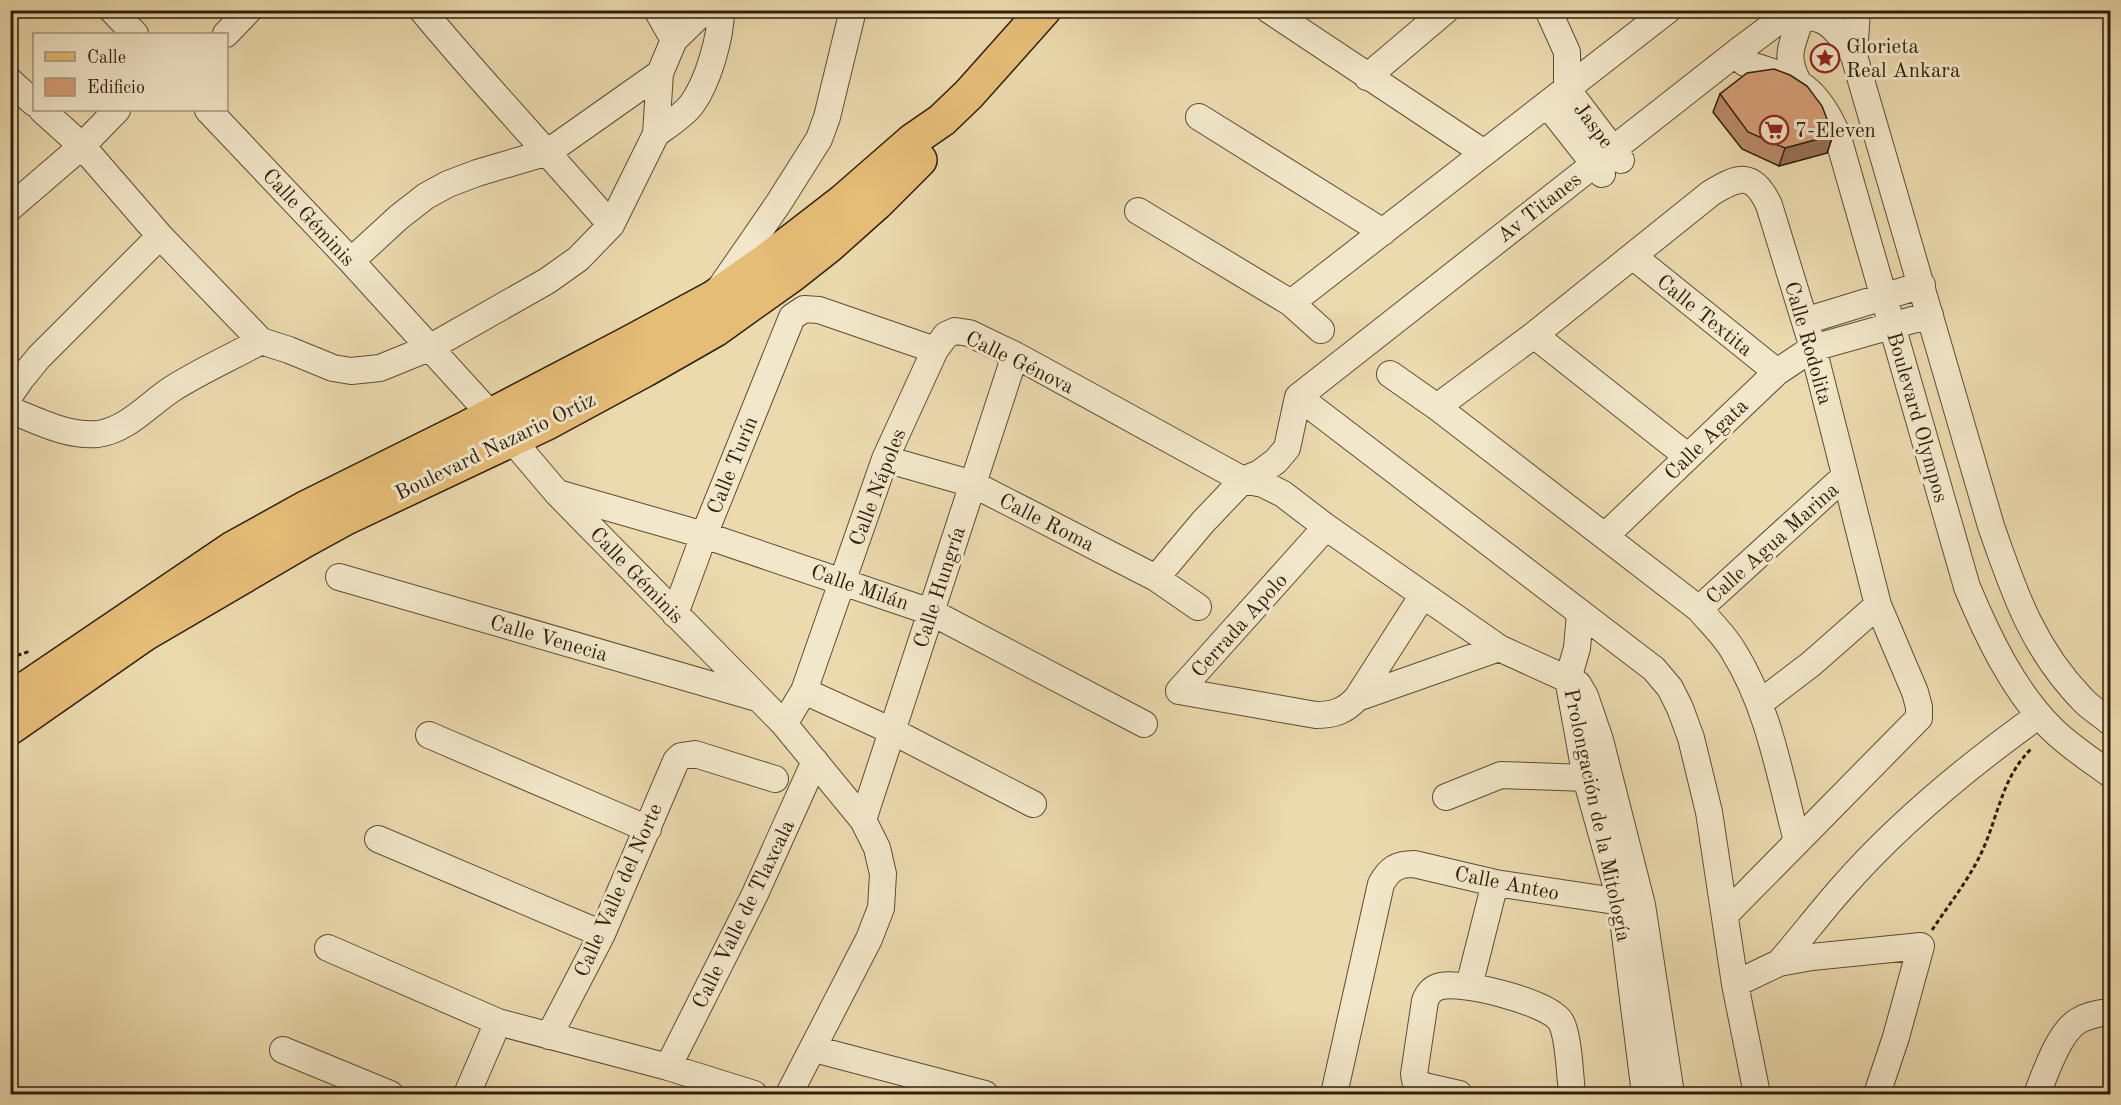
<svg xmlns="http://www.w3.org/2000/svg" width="2121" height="1105" viewBox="0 0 2121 1105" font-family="'Old Standard TT',serif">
	<rect width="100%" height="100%" fill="#ebdaae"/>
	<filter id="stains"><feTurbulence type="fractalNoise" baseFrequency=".00333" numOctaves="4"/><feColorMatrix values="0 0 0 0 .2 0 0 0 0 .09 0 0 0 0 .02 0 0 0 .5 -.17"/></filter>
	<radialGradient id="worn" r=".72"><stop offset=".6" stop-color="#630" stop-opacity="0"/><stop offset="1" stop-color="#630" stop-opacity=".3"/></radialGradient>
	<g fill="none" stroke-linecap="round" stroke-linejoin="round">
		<!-- minor casing -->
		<g stroke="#5d4d34" stroke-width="28">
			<path id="minor" d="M112,10l23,24
				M422,10c61,74 127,143 189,215
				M657,10l17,30 31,-30
				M1269,10l215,143
				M1548,10l19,42v37l54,71
				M1783,19c39,-8 51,4 71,37l137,470c23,66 41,121 91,173 8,9 19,15 28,23
				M226,34l23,-24
				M1854,56l3,-46
				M1745,63c51,17 69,19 92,71l130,453c20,48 47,105 85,142 17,17 39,31 58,45
				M1367,77l79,-67
				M10,81l24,22
				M1798,82c-17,-32 -1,-41 4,-72
				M1547,104l55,70
				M42,110l40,36 78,90 101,105
				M208,110l143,151 140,154 67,79 226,230 79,96 14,28 6,26 -2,34 -12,31 -80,155
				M1199,117l184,115
				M656,134c12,-9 28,-19 36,-30 16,-22 29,-67 29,-94
				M10,208l72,-62 35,-36
				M1138,211l153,92 30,27
				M1634,257l143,115
				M351,261l48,-44 27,-21 22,-12 29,-11 71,-21 112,-79
				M720,288l58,-84 41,-65 8,-22 26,-107
				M1291,303l377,-293
				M1805,321l117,-36
				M1534,335l153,121
				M1390,374l47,33 262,202c12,14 26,27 35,43 35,56 46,125 63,189
				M10,395l11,-16 18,-22 121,-121
				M1309,405l345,264 16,19 10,20 11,30 18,74 26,172 22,110
				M1437,407l97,-72 177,-142c28,-17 42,-22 58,12l44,143 65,257 37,87 4,15v11l-193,196
				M10,410c28,11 58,27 88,24 29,-4 51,-30 74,-45 28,-18 60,-32 89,-48l28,9 44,18 18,3 29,-3 49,-20 118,-67 31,-22 33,-34 45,-91 4,-61 14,-33
				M885,459l88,25 183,94 42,29
				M561,494l143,41 227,77 213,112
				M1605,536l172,-164 36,-24 117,-33
				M339,577l418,121
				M1156,578l47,-56 40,-42 17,-7 16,-12 11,-13 11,-51 439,-345 56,-42
				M1699,609l145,-132
				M675,614l29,-79 88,-218 12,-8 15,1 116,40
				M1580,614l-3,34 -9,31 18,99 35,125 24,191
				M804,691l88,40 141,73
				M1179,691l137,24c18,0 29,-4 41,-17l66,-103
				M1179,691l147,-164
				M1357,698l142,-50
				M1760,703l51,-39 67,-59
				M784,724l20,-33 81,-232 50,-109 11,-15 9,-4 14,2 46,22 228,125 20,4 20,10 43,33 173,121 79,36 7,12 15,44 42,165 29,189
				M429,735l219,94
				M1446,797l55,-22 85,3
				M863,820l152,-465
				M378,839l224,95
				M328,948l170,74 170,45 86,27
				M1779,963c21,-24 40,-49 61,-73 58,-67 128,-124 199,-175
				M1735,984l44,-21 33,-6 109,-11 -25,91 -19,57
				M1469,986l26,-103
				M549,1036l53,-102 74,-173 5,-5 14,-2 80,25
				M814,1049l171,45
				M283,1050l107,44
				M668,1067l87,-173 60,-133
				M467,1094l31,-72
				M1334,1094l47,-210c8,-15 16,-20 33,-20l81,19 147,22
				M1459,1094l-35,-8 -9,-6 -1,-6 11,-73c3,-8 7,-13 16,-15 21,-5 109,16 120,36 8,15 9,54 11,72
				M2037,1094c8,-20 22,-62 41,-73 10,-6 22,-8 32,-9"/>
		</g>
		<!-- major casing -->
		<g stroke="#2e1e0b" stroke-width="36">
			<path id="major" d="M10,699l223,-151 74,-41 157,-78 165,-86 85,-46 54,-38 75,-58 70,-61 29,-20 27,-26 75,-84
				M10,728l135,-94 159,-93 42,-23 201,-95 98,-53 70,-40 77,-55 38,-30 47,-42 43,-43"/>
		</g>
		<!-- path -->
		<path stroke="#2e1e0b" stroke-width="3" stroke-dasharray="4.5 3" stroke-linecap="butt" d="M10,658l20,-7
			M1932,930c18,-27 39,-53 52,-83 15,-35 19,-71 48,-99"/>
		<!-- minor -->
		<use href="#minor" stroke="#f2e7ca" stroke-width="26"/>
		<!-- major -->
		<use href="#major" stroke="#e6bd77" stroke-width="33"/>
	</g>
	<!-- wall -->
	<path fill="#ba8a68" stroke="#2e1e0b" stroke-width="1.5" d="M1720,94l113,41 -6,18 -48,13 -37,-17 -29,-37z"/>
	<!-- shaded-wall -->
	<path fill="#977055" stroke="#2e1e0b" stroke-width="1.5" d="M1833,135l-6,18 -48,13 6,-18z"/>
	<!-- building -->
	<path fill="#d8a079" stroke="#2e1e0b" stroke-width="1.5" d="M1774,69l16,6 17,11 15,20 11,29 -48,13 -37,-16 -28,-38 27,-21z"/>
	<!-- icons -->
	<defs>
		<g id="sight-ring" transform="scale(1.5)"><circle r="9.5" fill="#f2e7ca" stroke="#8f2418" stroke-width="1.5"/><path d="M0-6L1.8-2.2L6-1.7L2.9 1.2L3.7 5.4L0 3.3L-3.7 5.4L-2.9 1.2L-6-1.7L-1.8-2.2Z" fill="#8f2418"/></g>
		<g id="supermarket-ring" transform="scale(1.5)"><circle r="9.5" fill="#f2e7ca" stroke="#8f2418" stroke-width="1.5"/><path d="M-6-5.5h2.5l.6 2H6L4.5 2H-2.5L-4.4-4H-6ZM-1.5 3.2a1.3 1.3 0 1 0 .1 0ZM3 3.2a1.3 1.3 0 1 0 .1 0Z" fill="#8f2418"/></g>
	</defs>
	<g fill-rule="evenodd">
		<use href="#sight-ring" x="1825" y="58"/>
		<use href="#supermarket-ring" x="1774" y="130"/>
	</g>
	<g text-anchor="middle" stroke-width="6" stroke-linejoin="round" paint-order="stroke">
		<!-- poi labels -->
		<g font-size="21" fill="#2e1e0b" stroke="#f2e7ca" text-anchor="start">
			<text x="1846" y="53">Glorieta<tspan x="1846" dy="24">Real Ankara</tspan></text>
			<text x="1795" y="137">7-Eleven</text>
		</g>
		<!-- street labels -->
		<g font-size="21" fill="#2e1e0b" stroke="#f2e7ca">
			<text transform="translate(1594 125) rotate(53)" y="7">Jaspe</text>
			<text transform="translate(1539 207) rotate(-38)" y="7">Av Titanes</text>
			<text transform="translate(309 217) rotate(47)" y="7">Calle Géminis</text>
			<text transform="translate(1705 315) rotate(39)" y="7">Calle Textita</text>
			<text transform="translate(1809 343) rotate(74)" y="7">Calle Rodolita</text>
			<text transform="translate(1020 362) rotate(26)" y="7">Calle Génova</text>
			<text transform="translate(1918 417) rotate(74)" y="7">Boulevard Olympos</text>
			<text transform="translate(1706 439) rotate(-44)" y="7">Calle Agata</text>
			<text transform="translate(495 446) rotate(-26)" y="7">Boulevard Nazario Ortiz</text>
			<text transform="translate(732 465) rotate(-68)" y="7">Calle Turín</text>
			<text transform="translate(877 487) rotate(-69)" y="7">Calle Nápoles</text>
			<text transform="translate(1047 522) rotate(27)" y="7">Calle Roma</text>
			<text transform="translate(1772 543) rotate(-42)" y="7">Calle Agua Marina</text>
			<text transform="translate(637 575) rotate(46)" y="7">Calle Géminis</text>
			<text transform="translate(860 587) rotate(19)" y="7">Calle Milán</text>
			<text transform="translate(939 587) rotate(-72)" y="7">Calle Hungría</text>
			<text transform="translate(1239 625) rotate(-48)" y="7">Cerrada Apolo</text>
			<text transform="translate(549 638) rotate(16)" y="7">Calle Venecia</text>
			<text transform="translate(1598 815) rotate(78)" y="7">Prolongación de la Mitología</text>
			<text transform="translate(1507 883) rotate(11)" y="7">Calle Anteo</text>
			<text transform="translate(618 890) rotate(-66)" y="7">Calle Valle del Norte</text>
			<text transform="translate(743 914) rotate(-64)" y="7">Calle Valle de Tlaxcala</text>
		</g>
	</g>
	<!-- margin -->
	<rect width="2121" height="1105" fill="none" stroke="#ebdaae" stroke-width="36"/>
	<rect x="12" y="12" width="2097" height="1081" fill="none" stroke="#2e1e0b" stroke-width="3"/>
	<rect x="18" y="18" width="2085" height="1069" fill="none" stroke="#2e1e0b" stroke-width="1.5"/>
	<!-- legend -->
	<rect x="33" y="33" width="195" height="78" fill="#f2e7ca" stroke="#a4977e" stroke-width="1.5"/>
	<rect x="45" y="52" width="30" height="9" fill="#e6bd77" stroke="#a4977e" stroke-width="1.5"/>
	<text x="87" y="63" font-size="18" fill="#2e1e0b">Calle</text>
	<rect x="45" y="78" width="30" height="18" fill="#d8a079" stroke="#a4977e" stroke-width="1.5"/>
	<text x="87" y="93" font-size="18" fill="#2e1e0b">Edificio</text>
	<rect width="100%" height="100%" filter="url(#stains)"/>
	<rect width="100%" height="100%" fill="url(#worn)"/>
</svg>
